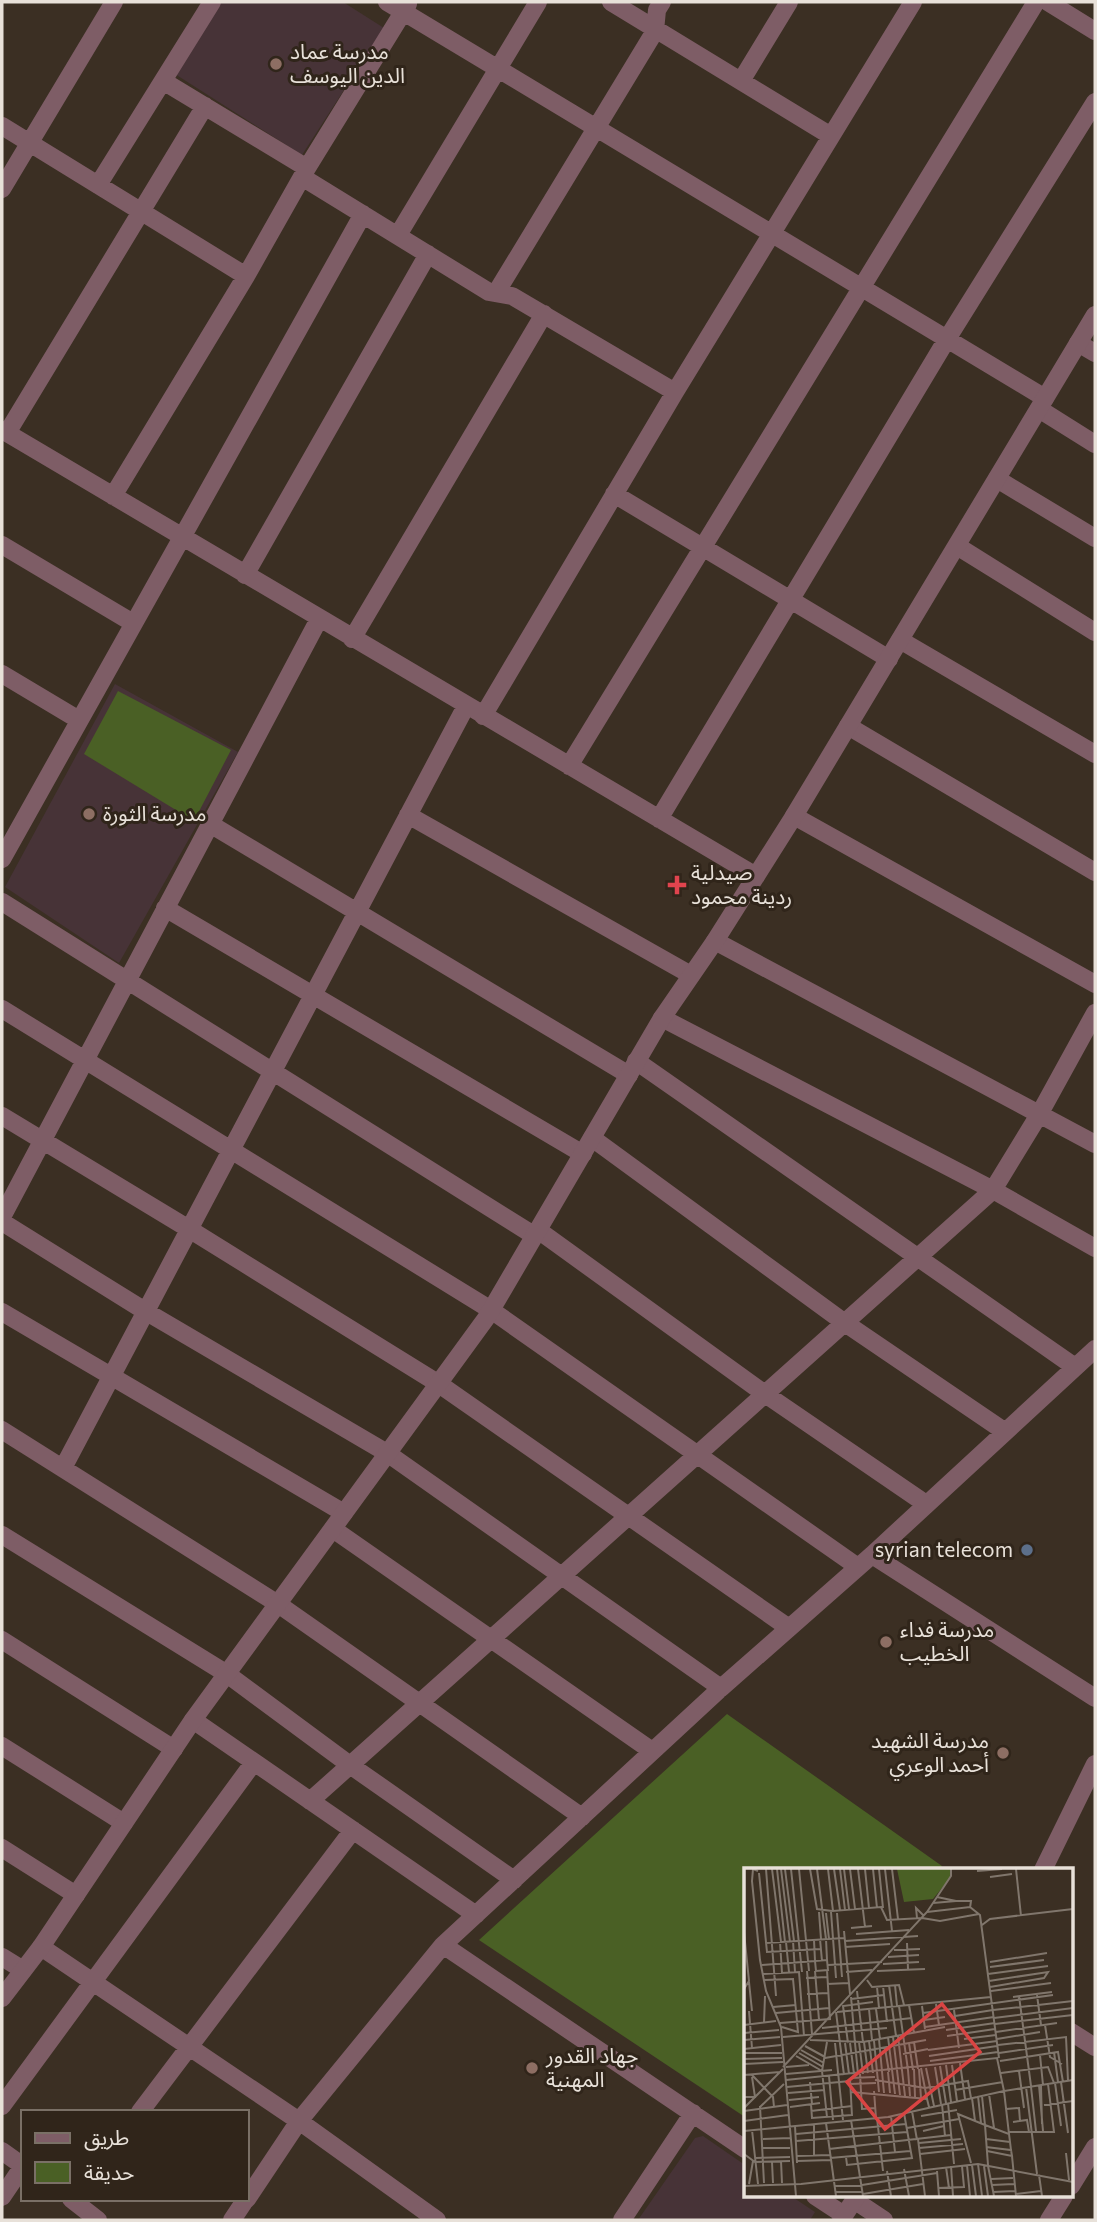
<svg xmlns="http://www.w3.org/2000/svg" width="1097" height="2222" viewBox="0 0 1097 2222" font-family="Commissioner,'Noto Sans Arabic',sans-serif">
	<rect width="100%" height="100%" fill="#3b2f23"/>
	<!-- education -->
	<path fill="#473337" d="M221,2h122l41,26 -82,127 -127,-81z
		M115,684l123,68 -119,211 -114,-76z
		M703,2136l42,29v31h46l24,16 -5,8h-172l57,-82z"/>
	<!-- green -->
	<path fill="#4a6025" d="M118,691l113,59 -37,71 -110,-67z
		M727,1714l215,152 -3,4h-194v247l-266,-177z"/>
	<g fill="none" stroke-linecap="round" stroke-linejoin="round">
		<!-- minor -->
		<path stroke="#7e5d66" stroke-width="18" d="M387,2l658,396
			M611,2l220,134
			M1048,2l47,29
			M163,81l144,87
			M741,81l48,-79
			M2,126l244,150
			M302,177l187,115 23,4 163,96
			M98,185l114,-183
			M2,189l112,-187
			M398,235l140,-233
			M496,293l159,-262 2,-21 5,-8
			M1078,343l17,10
			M1039,409l56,35
			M2,430l754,446
			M7,433l198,-327
			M997,479l98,59
			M614,494l275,165
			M113,496l133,-220 61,-108 101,-164
			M2,545l131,78
			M957,546l138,86
			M245,575l183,-321
			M352,639l192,-325
			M900,640l195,114
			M2,674l77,46
			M483,716l192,-324 238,-390
			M848,726l247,146
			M569,766l467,-764
			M408,815l283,160
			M794,816l301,168
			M659,819l288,-480 148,-237
			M210,824l419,251
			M2,859l361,-645
			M2,902l533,334
			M165,908l418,246
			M715,941l380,203
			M2,1009l489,301 367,257
			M662,1018l331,172 102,58
			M636,1061l439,306
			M2,1116l187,113 250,155 350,244
			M592,1138l253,185 159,108
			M2,1217l317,-598
			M2,1222l143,89 242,142 334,235
			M538,1230l227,164 161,110
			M2,1312l342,201
			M2,1430l276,174 304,213
			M63,1468l403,-762
			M333,1529l319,222
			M2,1535l225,139 123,91 164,115
			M872,1555l223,143
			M2,1640l172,109
			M193,1720l283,195
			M2,1746l122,77
			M310,1801l683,-611 47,-77 55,-100
			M2,1848l74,47
			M443,1945l302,204
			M41,1947l258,174 138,99
			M2,1957l21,13
			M1071,2032l24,15
			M2,2106l252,-344
			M140,2112l213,-282
			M2,2151l21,15
			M1071,2186l24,-39
			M815,2196l29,19
			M2,2197l21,-31
			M71,2199l27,21
			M247,2199l52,-78 144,-176 278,-257 151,-133 223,-206
			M854,2200l30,20
			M232,2220l14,-21
			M622,2220l71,-107
			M1049,2220l15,-24"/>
		<!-- tertiary -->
		<path stroke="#7e5d66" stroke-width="18" d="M1043,1870l52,-106
			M2,1998l39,-51 152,-227 294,-403 175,-299 53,-77 79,-125 301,-501
			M841,2220l16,-24"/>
	</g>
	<!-- markers -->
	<g fill="#8d6e63" stroke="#30251a" stroke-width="2.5">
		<circle cx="276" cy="64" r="7"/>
		<circle cx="89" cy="814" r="7"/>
		<circle cx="886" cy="1642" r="7"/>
		<circle cx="1003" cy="1753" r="7"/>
		<circle cx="532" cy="2068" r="7"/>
	</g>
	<path fill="#e0444e" stroke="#30251a" stroke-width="2.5" d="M673.5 874.5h7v7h7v7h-7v7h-7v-7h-7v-7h7z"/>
	<circle fill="#5c6f8a" stroke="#30251a" stroke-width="2.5" cx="1027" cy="1550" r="7"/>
	<g text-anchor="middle" stroke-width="6" stroke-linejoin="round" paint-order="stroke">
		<!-- poi labels -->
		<g font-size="21" fill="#e8e1d9" stroke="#30251a" text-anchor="start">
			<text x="290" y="59">مدرسة عماد<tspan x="290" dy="24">الدين اليوسف</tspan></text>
			<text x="103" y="821">مدرسة الثورة</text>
			<text x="691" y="880">صيدلية<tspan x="691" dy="24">ردينة محمود</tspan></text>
			<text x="1013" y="1557" text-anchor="end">syrian telecom</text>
			<text x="900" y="1637">مدرسة فداء<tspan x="900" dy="24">الخطيب</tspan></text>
			<text x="989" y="1748" text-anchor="end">مدرسة الشهيد<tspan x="989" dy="24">أحمد الوعري</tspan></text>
			<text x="546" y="2063">جهاد القدور<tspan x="546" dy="24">المهنية</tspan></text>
		</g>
	</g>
	<!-- overview -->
	<g transform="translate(744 1868)">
		<rect width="329" height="329" fill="#3b2f23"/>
		<path d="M153,1h53l1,8 -18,22 -29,3z" fill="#4a6025"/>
		<path fill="none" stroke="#80766c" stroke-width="2" d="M22,1l10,127M28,1l9,73M33,1l8,73M37,1l9,73M41,1l9,72M47,1l11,103M55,1l10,102M66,1l7,40 15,2M73,1l9,70M84,1l5,42 48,-4 6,13 35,-2M90,1l6,41M96,1l5,41M100,1l5,40M106,1l5,40M114,1l7,58M121,1l4,39M129,1l4,39M135,1l4,39M141,1l7,62M148,1l6,50M272,1l5,47M14,3l-5,-2 -1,12 8,79 6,31 15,36 15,169M233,3l25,-2M15,5l8,79 54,-3M246,9l22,-3M212,33h15l-1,7M189,35l23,-2 -19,-4M75,44l2,27M87,44l5,66M183,44l43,-5 10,8 19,143M82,45l3,26M93,45l5,64M173,50l-1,-10 8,8M178,50l18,3 39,-7M238,57l8,-6 83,-10M107,60l21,-2M100,63l6,63M0,64l5,49 -5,8M112,66l53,-4M76,71l2,22M82,71l1,21M49,73l2,31M101,73l73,-5M36,74l2,31M42,74l3,30M22,75l78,-5M163,75l1,26M101,79l45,-3M150,82l26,-1M144,89l31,-2M83,92l1,10 -12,1 -1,-10zM246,94l57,-9M139,96l36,-2M18,97l53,-4 -1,-21M84,97l54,-3M246,99l54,-7M63,103l5,63M71,103l4,49M133,103l48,-2M55,104l5,64M102,104l26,-2M19,106l37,-2M244,106l60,-8M62,110l21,-1M20,112l30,-1M123,112l5,7 27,-2 5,20M245,113l59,-9 -4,6 -54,9M5,114l3,29M83,116l22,-1M145,117l7,51M151,117l2,21M139,118l4,36M133,119l2,21M113,123l6,51M247,123l60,-8M63,126l21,-1M293,127l4,30M275,128l12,90M107,129l4,46M269,129l39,-5M107,131l33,-4M192,136l3,21M165,137l5,28M155,138l9,64M178,138l3,23M29,139l23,-2M125,141l3,31M132,141l4,30M210,142l5,38M249,142l80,-9M5,143l3,37M92,144l8,63M93,144l154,-15M32,145l53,-5M179,145l130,-18M211,148l38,-6M250,150l79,-10M180,152l21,-3M20,155l1,-27M36,155l50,-4 -3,-49M251,156l78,-9M0,157l32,-4M301,157l5,32 12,7M38,159l16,5 -5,-53M181,159l69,-10M78,160l90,-10M202,162l49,-7M252,164l61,-9M0,165l35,-3M154,168l7,60M203,168l48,-7M39,169l104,-9M144,169l7,57M149,169l7,58M135,171l5,54M220,171l32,-4M253,171l43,-7M0,172l36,-3M66,172l53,2 82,-15M125,173l4,32M130,173l5,51M115,174l4,32M120,174l4,31M170,174l4,27M91,175l8,77M101,175l4,31M104,175l-5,-37 30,-4M106,175l4,31M111,175l3,31M165,175l4,27M254,177l68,-8 2,44M61,178l20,11M141,180l4,24M0,181l37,-4M57,182l23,13M184,182l69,-9M310,184l4,30M0,185h38M55,185l24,14M255,185l54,-8M159,186l25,-5M296,187l3,30M52,188l26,15 5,46M185,188l68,-10M81,190l101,-18M0,191l38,-1M186,193l68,-9M256,193l58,-9 5,30M216,195l5,36M0,196l39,-2M202,197l5,37M208,197l5,36M196,198l6,37M39,199l144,-155 24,-36v-7M42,199l23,-2M191,199l6,37M177,200l6,31M182,200l8,38M170,201l1,28M175,201l2,29M164,202l2,26M78,203l5,-29M275,203l5,37M144,204l2,21M257,205l47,-6 6,16M42,206l46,-4M116,206l2,35 13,-1M0,207l36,-3M8,207l21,22 1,10M85,208l4,44M106,210l25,-1M106,211l2,37M131,212l50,8 43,-7 3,17M66,214l2,22M317,214l7,51M311,215l6,43M106,216l26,-1M295,217l4,46M297,218l1,38M43,219l63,-6M282,219l11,87M287,219l5,44M211,222l48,-8M130,223l2,27M107,224l76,7 2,8M44,225l37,-3M245,226l5,34M234,228l3,27M238,228l3,29 24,9 2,16 -25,-3M0,229h11l-3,-20M228,230l3,23M45,232l30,-3M204,235l6,61M67,236l1,14 40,-3M198,236l3,32M300,237l29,-4M16,238l4,77M16,239l24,-23M46,239l30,-4M0,240l39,-39M262,241l13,-1 1,13M0,243l43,-6M67,243l41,-5M168,243l5,29M147,248l4,36M177,248l36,-6M133,250l6,53M107,252l12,76M0,253l44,-6M269,254l14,-2 2,12M82,255l10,73M70,256v32M51,258l2,37M163,260l52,-9M8,262l6,54M0,263l144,-14 116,-26 -7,-33 -211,22M179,263l21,-5M265,264h45l-6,-48M52,266l110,-10M265,266l-5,-43 69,-11M19,271l27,-1M174,271l7,57M242,271l24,3M52,273l111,-9M175,275l42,-4M19,280h27M175,280l44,-4M85,281l122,-14M243,283l25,5 -1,-6M322,285l3,27M0,286l11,8 35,-1M176,286l45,-5M53,288l33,-1M268,288l4,40M102,289l1,8 65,-7 -8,-45M11,290l35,-1M86,290l80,-7M37,293l1,22M53,293l34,-1M28,294l1,21M227,295l-13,-49 27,11 3,40M234,296l4,32M223,297l3,31M228,297l4,31M207,298l2,30M240,298l4,30M244,298l6,30M202,299l3,21M160,301l5,27M143,303l4,25M193,303l2,25M295,307l3,21M247,311l22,-1M5,316l4,-23M118,317l75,-12M248,317l22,-1M0,318l57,-2 177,-20 95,18M90,318h27M194,320l26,-1 -2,-21M91,324h27M249,324l22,-1M119,326l60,-10M271,326l26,-3"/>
		<path fill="#d94443" fill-opacity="0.15" stroke="#d94443" stroke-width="3.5" d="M198,136l38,48 -95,77 -38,-47z"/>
		<rect width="329" height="329" fill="none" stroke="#e8e1d9" stroke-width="3.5"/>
	</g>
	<!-- border -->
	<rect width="1097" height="2222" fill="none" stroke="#e8e1d9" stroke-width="7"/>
	<!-- legend -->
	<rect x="21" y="2110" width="228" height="91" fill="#30251a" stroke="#7a7066" stroke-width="2"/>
	<rect x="35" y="2133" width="35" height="10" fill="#7e5d66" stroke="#7a7066" stroke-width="2"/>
	<text x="84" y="2145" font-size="21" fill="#e8e1d9">طريق</text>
	<rect x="35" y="2162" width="35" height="21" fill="#4a6025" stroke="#7a7066" stroke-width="2"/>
	<text x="84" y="2180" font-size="21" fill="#e8e1d9">حديقة</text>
</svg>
